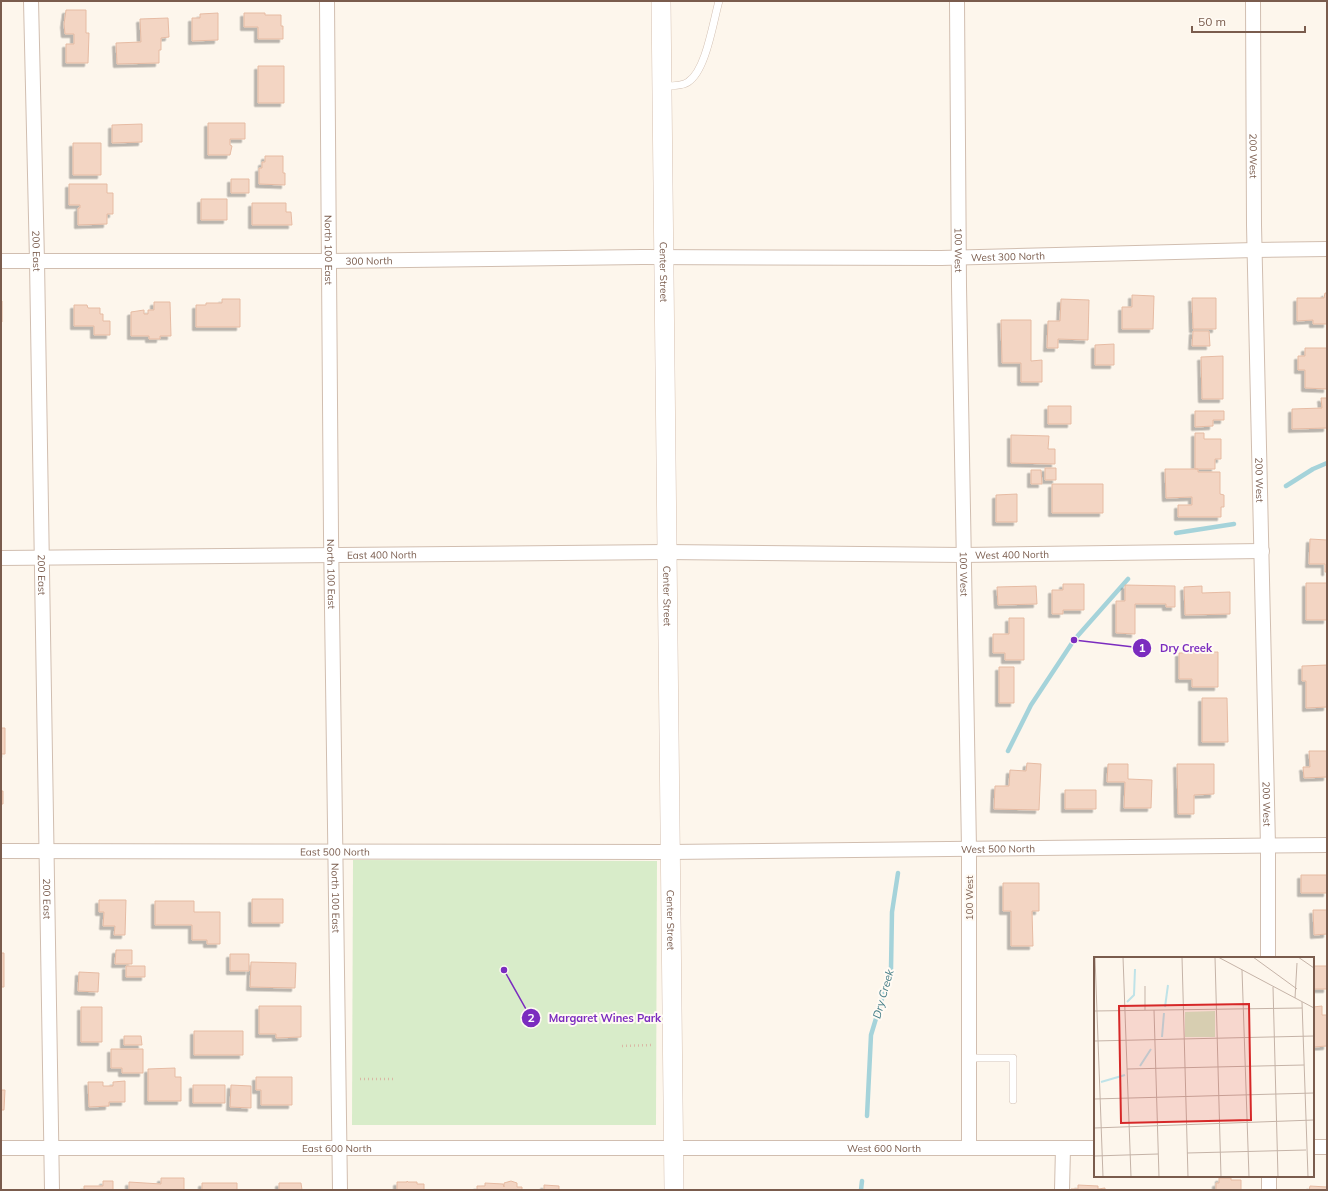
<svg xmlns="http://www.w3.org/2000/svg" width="1328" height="1191" viewBox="0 0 1328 1191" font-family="Mulish,sans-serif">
	<defs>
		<filter id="shadow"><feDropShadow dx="-3.5" dy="3.5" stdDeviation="0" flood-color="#0004"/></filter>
	</defs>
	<rect width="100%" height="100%" fill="#fdf6ec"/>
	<!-- green -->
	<path fill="#d8ecc9" d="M353,860l304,1 -1,264h-304z"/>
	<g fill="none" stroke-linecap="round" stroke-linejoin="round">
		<!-- stream -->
		<path stroke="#a5d3da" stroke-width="4.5" d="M1286,486l27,-17 14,-6
			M1176,533l58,-9
			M1008,751l23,-46 43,-65 54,-61
			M867,1116l4,-81 20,-66 1,-57 6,-39
			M861,1190l1,-9"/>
	</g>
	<!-- building -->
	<path fill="#f3d5c3" stroke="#e6bba3" filter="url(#shadow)" d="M66,10h20v23h3l-1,30h-22v-19h8v-10h-9l-1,-10z
		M218,13v27l-26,1v-23h8v-4z
		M244,13h21v2h16v11h2v13h-25v-12h-14z
		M168,18l1,19 -8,1v12h-2v13l-42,1 -1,-21 25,-1 -1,-23z
		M258,66h26v37h-26z
		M208,123h37v16h-15v6l2,1 -2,9h-22z
		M142,124v18l-30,1v-18z
		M73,143h28v32h-28z
		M265,156h18v17h2v12l-26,-1v-16h3v-6h3z
		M231,179h18v14h-18z
		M69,184h38v9h6v21h-6v10l-29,1v-17h2v-3h-11z
		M201,199h26v21h-26z
		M252,203h34v9h5l1,13h-40z
		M1325,293h2v31h-14v-4l-16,1v-23h27z
		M1132,295l22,1 -1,33h-31v-22h10z
		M1192,298h24v31h-23z
		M222,299h18v28h-44v-22h10v-2h16z
		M1061,299l28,1 -1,40 -30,-1v9h-11l1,-27h12z
		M1,301h1v21h-1z
		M154,302h16l1,34h-11v3h-11v-3h-18v-24l13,-2v4h4v-4h6z
		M74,305h13l1,3h12v6h3v7h7v14h-16v-9h-20z
		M1001,320h30v41l11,-1v22h-21v-19h-19z
		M1193,331h16l1,15h-18z
		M1114,344v21h-19v-20z
		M1305,348h22v41l-22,-1v-18h-7v-14h7z
		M1223,356v43h-21l-1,-42z
		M1321,398h6v30l-35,1v-20l30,-1z
		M1048,406h23v18h-23z
		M1195,411h29v9h-11v6l-18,1z
		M1195,433h9v6h17v20h-6v10h-20z
		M1011,435l38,1 -1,13h7v15l-44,-1z
		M1045,468h11v12h-11z
		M1165,469h33v3h22v22l4,1v12h-3v10h-43v-12h14v-8l-26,1z
		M1031,470h10l1,14h-11z
		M1052,484h51v29h-51z
		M1017,494v28h-21v-27z
		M1310,539l17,1v32h-2v-8h-16z
		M1306,583h21v37h-21z
		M1063,584h21v26h-21v4h-11v-24h11z
		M1125,585l50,1v21h-9v-3h-31v30l-19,-1v-32h9z
		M1036,586l1,18 -39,1 -1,-18z
		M1202,586v7l28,-1v22l-45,1 -1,-28z
		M1009,618h15v42h-19v-7h-12v-19h16z
		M1218,652v35h-26v-8h-13v-26z
		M1327,665v42l-21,1v-27h-4v-15z
		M999,667h15v36h-15z
		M1202,698h25l1,44h-26z
		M1,728h4v26h-4z
		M1309,751h18v26l-23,1 -1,-11h7z
		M1027,763l14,1 -2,46 -45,-1 1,-23h14l1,-16 16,1z
		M1108,764h20v15l24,1 -1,28h-27l1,-26h-18z
		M1177,764h37v30l-20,1v19h-16z
		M1065,790h31v19h-31z
		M1,791h2v13h-2z
		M1301,875h26v18h-26z
		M1003,883h36v28h-7l1,35h-22v-35h-8z
		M252,899h31v24h-31z
		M99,900h27l-1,35h-11l1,-9h-12l1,-14h-5z
		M155,901h39v11h26v32h-13v-4h-15v-15h-37z
		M1313,910h14v24l-13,1z
		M116,950h16v14h-17z
		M1,953h3v34h-3z
		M230,954h19v17h-19z
		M251,962l45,1 -1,25 -45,-1z
		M126,966h19v11h-19z
		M1313,966h14v23h-14z
		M79,972l20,1 -1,19 -20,-1z
		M259,1006h42v31l-25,1v-4h-17z
		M1322,1006v9h5v31l-14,1v-40z
		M81,1007h21v35h-21z
		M194,1031h49v24h-49z
		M124,1036h17l1,9h-18z
		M111,1049h32v24h-21v-5h-11z
		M175,1068v9h6v24h-33v-32z
		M256,1077h36v28h-31v-15h-5z
		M125,1081v21h-16v4l-20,1 -1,-25h15v4h10v-4z
		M193,1085h32v18h-32z
		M231,1085l20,1v22l-21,-1z
		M1,1090h4l-1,20h-3z
		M161,1178h23v12h-55v-8l32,2z
		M1219,1178h12v2h10v10h-25v-7h3z
		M103,1181h10v9h-29v-4h19z
		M407,1181l1,1h9v2h7v6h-29h2v-8h10z
		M511,1181l6,2v4h5v3h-45v-4h8v-3l18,1 1,3v-4z
		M202,1183h35v7h-35z
		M279,1183h22l1,7h-23z
		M544,1185l15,1v4h-15z
		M1078,1185l20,1v3l7,-1v2h-34v-1h7z
		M1310,1186l17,1v3h-18z"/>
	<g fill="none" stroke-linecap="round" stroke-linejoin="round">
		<!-- lane casing -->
		<g stroke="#d1beb0" stroke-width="8">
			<path id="lane" d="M664,86c6,0 19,0 24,-4 18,-11 25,-60 31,-81
				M969,1058h44v42"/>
		</g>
		<!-- street casing -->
		<g stroke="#d1beb0" stroke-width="16">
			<g id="street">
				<path id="s1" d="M31,1l6,260 15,929"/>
				<path id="s2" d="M327,1l4,534 9,655"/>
				<path id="s3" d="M957,1l2,285 10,562v299"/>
				<path id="s4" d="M1253,1l1,224 14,621v112"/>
				<path id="s5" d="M1,261h328l313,-4 299,1 314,-8 72,-1"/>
				<path id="s6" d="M1,558l665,-6 297,3 299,-4"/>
				<path id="s7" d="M1,851l668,1 658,-7"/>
				<path d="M1313,1147h14"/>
				<path id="s8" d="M1,1148h1094"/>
				<path d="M1269,1176v14"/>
				<path d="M1062,1190l1,-42"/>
			</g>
		</g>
		<!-- secondary casing -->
		<g stroke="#d6c0b0" stroke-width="20">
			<g id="secondary">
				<path id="s9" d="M661,1l13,1189"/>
			</g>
		</g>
		<!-- path -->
		<path stroke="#d9b8a5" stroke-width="2.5" stroke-dasharray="1 3" stroke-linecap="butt" d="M622,1046l31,-1
			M360,1079h34"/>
		<!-- lane -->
		<use href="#lane" stroke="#fff" stroke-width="7"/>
		<!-- street -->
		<use href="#street" stroke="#fff" stroke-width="14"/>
		<!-- secondary -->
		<use href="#secondary" stroke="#fff" stroke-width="19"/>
	</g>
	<g text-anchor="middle" stroke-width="4" stroke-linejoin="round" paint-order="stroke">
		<!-- street labels -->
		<g font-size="10" fill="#7a5c4d" stroke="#fffaf3">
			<text dy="4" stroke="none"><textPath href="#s4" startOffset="155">200 West</textPath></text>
			<text dy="4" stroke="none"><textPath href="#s2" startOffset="249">North 100 East</textPath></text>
			<text dy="4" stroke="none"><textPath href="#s3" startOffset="249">100 West</textPath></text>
			<text dy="4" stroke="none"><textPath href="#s1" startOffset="250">200 East</textPath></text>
			<text dy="4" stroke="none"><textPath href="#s5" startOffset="1007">West 300 North</textPath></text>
			<text dy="4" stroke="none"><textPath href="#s5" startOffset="368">300 North</textPath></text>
			<text dy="4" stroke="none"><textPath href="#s9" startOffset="271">Center Street</textPath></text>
			<text dy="4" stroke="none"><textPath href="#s4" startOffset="479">200 West</textPath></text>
			<text dy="4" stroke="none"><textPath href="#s6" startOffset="1011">West 400 North</textPath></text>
			<text dy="4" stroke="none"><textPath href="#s6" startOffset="381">East 400 North</textPath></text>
			<text dy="4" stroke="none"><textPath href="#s2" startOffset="573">North 100 East</textPath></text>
			<text dy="4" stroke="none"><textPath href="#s3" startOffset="573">100 West</textPath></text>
			<text dy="4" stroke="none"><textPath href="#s1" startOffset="574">200 East</textPath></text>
			<text dy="4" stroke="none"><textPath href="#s9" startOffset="595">Center Street</textPath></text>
			<text dy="4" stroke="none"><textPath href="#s4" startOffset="803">200 West</textPath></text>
			<text dy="4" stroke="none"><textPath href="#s7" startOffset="997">West 500 North</textPath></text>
			<text dy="4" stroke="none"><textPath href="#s7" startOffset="334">East 500 North</textPath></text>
			<text dy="4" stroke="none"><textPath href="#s2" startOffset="897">North 100 East</textPath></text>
			<text transform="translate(969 898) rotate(-90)" y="4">100 West</text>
			<text dy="4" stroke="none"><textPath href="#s1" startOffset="898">200 East</textPath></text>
			<text dy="4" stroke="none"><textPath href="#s9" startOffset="919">Center Street</textPath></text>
			<text dy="4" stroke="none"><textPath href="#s8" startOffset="883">West 600 North</textPath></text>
			<text dy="4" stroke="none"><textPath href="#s8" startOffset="336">East 600 North</textPath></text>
		</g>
		<!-- water labels -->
		<g font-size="11" font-style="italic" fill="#437c86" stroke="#fffaf3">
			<text transform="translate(883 994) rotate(-74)" y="4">Dry Creek</text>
		</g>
	</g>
	<!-- overview -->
	<g transform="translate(1094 957)">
		<rect width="220" height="220" fill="#fdf6ec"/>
		<path d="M121,54v26h-30v-25z" fill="#d8ecc9"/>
		<path fill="none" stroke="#bfe3e8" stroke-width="2" d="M33,45l7,-7 1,-26M71,50l3,-22M68,80l2,-24M46,109l11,-17M7,125l24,-7"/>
		<path fill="none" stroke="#c5b3a7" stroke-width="1" d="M1,0l8,220M29,0l8,220M88,0l6,220M121,0l6,220M124,0l96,51M159,0l44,32M204,0l16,11M148,13l7,207M51,29v24M179,30l5,190M201,41l2,-35M208,45l6,175M60,53l5,167M0,54l208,-3M0,84l220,-5M33,112l177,-4M0,142l220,-6M0,171l220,-8M93,196l119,-3M0,199l64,-2"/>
		<path fill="#d62828" fill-opacity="0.15" stroke="#d62828" stroke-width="2" d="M155,47l2,116 -130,3 -2,-117z"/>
		<rect width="220" height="220" fill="none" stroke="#7a5c4d" stroke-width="2"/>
	</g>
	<!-- callouts -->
	<path fill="none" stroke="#7b2cbf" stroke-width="1.5" d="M1074 640L1142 648M504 970L531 1018"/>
	<g fill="#7b2cbf" stroke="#fffaf3" stroke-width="1.5">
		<circle cx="1074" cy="640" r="4"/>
		<circle cx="504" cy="970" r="4"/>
		<circle cx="1142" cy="648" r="10"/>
		<circle cx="531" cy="1018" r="10"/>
	</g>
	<g font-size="12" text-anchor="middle" font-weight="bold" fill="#fff">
		<text x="1142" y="652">1</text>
		<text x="531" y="1022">2</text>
	</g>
	<g font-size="11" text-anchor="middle" font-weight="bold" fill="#7b2cbf" stroke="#fffaf3" stroke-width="4" stroke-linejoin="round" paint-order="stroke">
		<text x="1186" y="652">Dry Creek</text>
		<text x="605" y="1022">Margaret Wines Park</text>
	</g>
	<!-- border -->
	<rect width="1328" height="1191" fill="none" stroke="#7a5c4d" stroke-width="4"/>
	<!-- scale -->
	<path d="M1192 26v6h113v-6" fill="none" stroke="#7a5c4d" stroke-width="2"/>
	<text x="1198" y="26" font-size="12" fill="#7a5c4d" stroke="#fffaf3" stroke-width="3" paint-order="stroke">50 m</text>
</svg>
